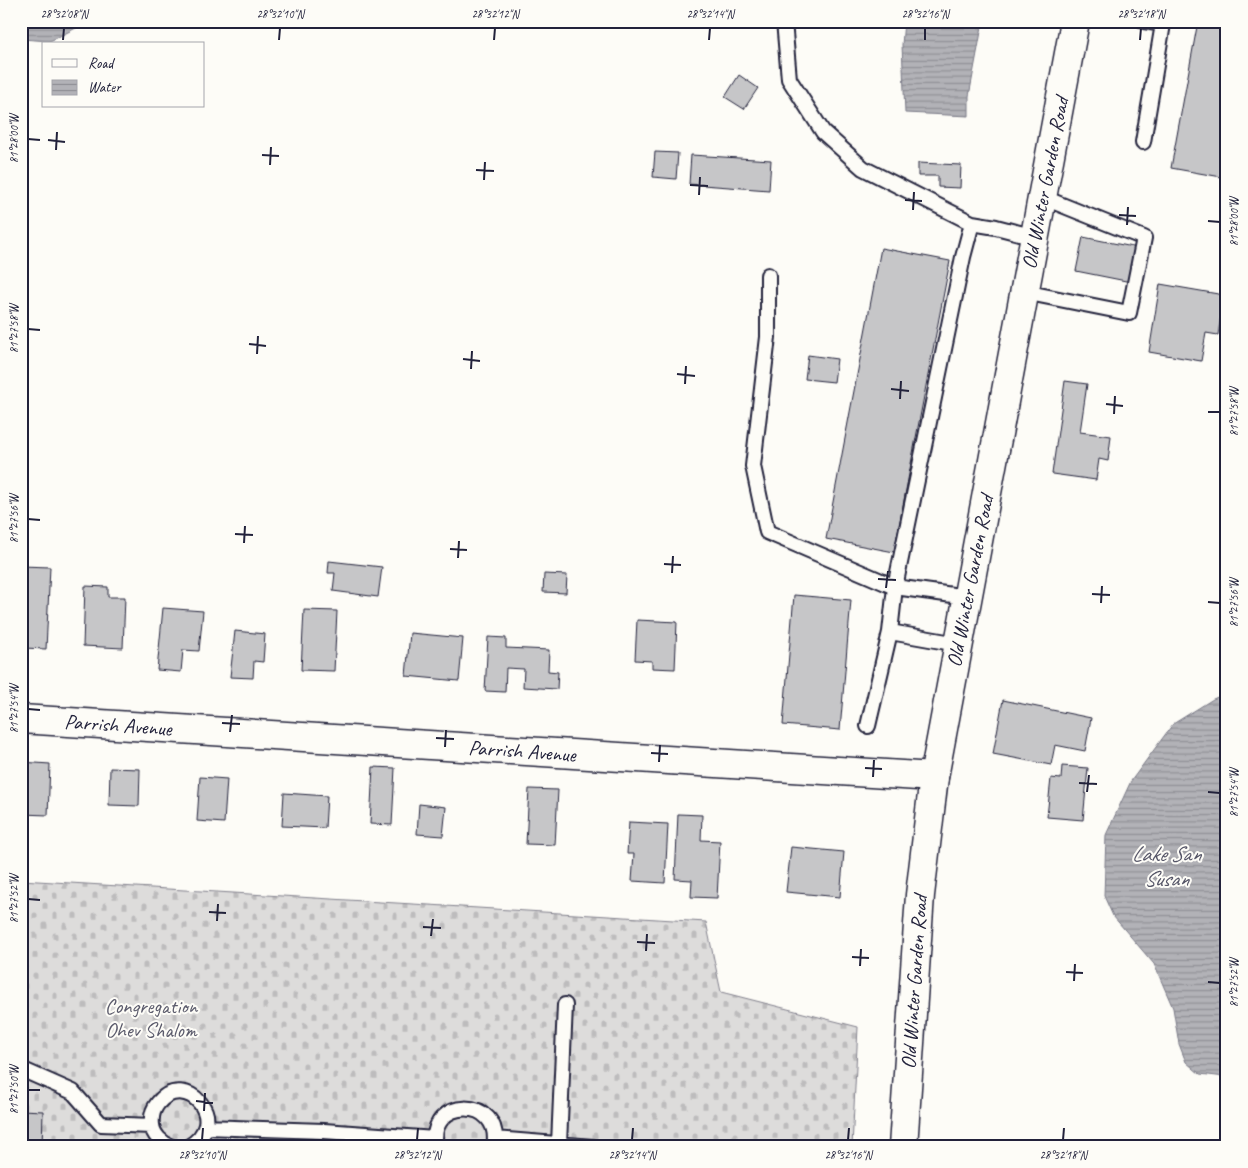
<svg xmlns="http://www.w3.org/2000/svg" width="1248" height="1168" viewBox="0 0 1248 1168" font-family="Caveat,sans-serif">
	<defs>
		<pattern id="cemetery-stones" width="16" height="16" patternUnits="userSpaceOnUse" patternTransform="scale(1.25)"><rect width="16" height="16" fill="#dddcdb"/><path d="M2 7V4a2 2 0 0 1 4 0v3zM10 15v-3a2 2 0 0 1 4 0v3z" fill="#bdbcbd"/></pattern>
		<pattern id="water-rules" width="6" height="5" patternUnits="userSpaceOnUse" patternTransform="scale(1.25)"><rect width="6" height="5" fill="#b2b2b7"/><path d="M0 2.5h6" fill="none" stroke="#909096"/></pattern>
	</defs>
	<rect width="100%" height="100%" fill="#fdfcf7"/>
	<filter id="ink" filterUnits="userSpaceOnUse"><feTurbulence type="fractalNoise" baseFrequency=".02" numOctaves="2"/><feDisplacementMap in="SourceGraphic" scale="10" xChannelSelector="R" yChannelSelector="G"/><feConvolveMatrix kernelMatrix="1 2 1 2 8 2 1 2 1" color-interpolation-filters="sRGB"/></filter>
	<g filter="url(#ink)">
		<!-- cemetery -->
		<path fill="url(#cemetery-stones)" stroke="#807f8b" d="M21,880l685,42 15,70 137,35 -6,120h-831z"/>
		<!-- water -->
		<path fill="url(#water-rules)" stroke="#787885" d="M21,21h69l-40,20 -29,-2z
			M904,21h79l-14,75v20l-64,-3 -3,-68z
			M1227,693v384h-2l-25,-3 -14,-12 -7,-18 -6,-36 -19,-44 -41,-48 -9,-20 2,-61 25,-54 42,-57 40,-25z"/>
		<!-- building -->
		<path fill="#c6c6c8" stroke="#22223b" d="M1198,21h29v157l-56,-10z
			M739,75l19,13 -14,21 -19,-12z
			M655,152l23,1 -2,26 -23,-2z
			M691,155l80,5 -2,30 -80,-6z
			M918,163l43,2 -1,23 -22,-1v-11h-20z
			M1083,237l55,11 -7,34 -55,-11z
			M881,248l69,13 -56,291 -68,-13z
			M1160,284l64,11 -6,40 -12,-2 -5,28 -52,-9z
			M808,355l29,4 -3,23 -29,-3z
			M1065,381l22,3 -7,48 31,4 -3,25 -9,-2 -3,21 -44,-6z
			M329,561l53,6 -4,30 -45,-6 2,-18h-7z
			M21,566l29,1 -4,82 -23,-1v-22h-2z
			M544,574l23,1 -1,18 -23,-1z
			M85,586l23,1v10h17l-2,51 -40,-2z
			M794,595l57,5 -11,130 -57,-5z
			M163,608l40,3 -4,40 -16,-1 -2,22 -24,-2z
			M304,610l33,1 -3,60 -33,-1z
			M637,620l40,2 -2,47 -23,-1v-7l-17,-1z
			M235,631l30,3 -2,28 -9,-1 -1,17 -23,-1z
			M410,633l53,5 -4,43 -53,-5z
			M488,637l18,1v10l43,2 -1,21 10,1 -1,17 -34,-2 1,-18 -18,-1 -1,24 -20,-1z
			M1003,700l88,18 -6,33 -30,-6 -4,20 -58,-11z
			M21,762l29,2 -2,51 -27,-1z
			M1062,766l26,2 -5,52 -36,-3 4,-39 10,1z
			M373,767l22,1 -3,57 -22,-1z
			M110,768l30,1 -1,37 -30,-1z
			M200,777l27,2 -3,44 -27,-2z
			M529,789l29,1 -3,55 -29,-1z
			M284,793l43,3 -2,32 -43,-2z
			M419,804l27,3 -3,29 -26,-2z
			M678,814l24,1 -1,25 19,1 -3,57 -26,-1 1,-17 -17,-1z
			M629,822l39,2 -3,59 -33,-2 2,-27h-7z
			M791,847l53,5 -4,45 -54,-5z
			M21,1110l22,1 -1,36h-21z"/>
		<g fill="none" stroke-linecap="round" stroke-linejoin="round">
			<!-- service casing -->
			<g stroke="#22223b" stroke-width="18">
				<path id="service" d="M784,21l5,58 34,53 40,36 109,55
					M1144,21l19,3 1,-3
					M1143,142l20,-118
					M768,275v62l-15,129 14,66 128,55 -5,45 68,12
					M1024,292l105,21 15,-75 -102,-41
					M967,597l-72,-10 68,-330 9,-34 24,4 39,10
					M868,726l22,-94
					M21,1069l52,23 28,32 51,2
					M206,1127l118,4 111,8
					M495,1139l98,8
					M559,1144l6,-139
					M436,1146c-10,-49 68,-51 58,1
					M172,1147c-10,-3 -19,-12 -20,-22 -1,-8 1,-16 6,-22 27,-33 75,18 30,44"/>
			</g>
			<!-- minor casing -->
			<g stroke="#22223b" stroke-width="31">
				<path id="minor" d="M21,719l913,58"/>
			</g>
			<!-- secondary casing -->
			<g stroke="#22223b" stroke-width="31">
				<path id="secondary" d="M903,1147l17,-252 14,-118 141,-756"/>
			</g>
			<!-- service -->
			<use href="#service" stroke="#fdfcf7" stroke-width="14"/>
			<!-- minor -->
			<use href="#minor" stroke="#fdfcf7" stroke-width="28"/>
			<!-- secondary -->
			<use href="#secondary" stroke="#fdfcf7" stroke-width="28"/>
		</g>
	</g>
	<!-- ticks -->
	<path fill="none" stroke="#22223b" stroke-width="2" d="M63,40l1,-12M279,40l1,-12M494,40l1,-12M709,40l1,-12M925,40v-12M1140,40l1,-12M28,139l12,1M48,140l17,2M56,150l1,-18M262,155l17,1M270,165l1,-18M476,170l18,1M484,180l1,-18M690,185l18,1M699,195l1,-18M905,200l17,1M913,210l1,-18M1119,215l17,1M1208,221l12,1M1127,225l1,-18M28,329l12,1M249,344l17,2M257,354l1,-18M463,359l17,2M471,369l1,-18M677,374l18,2M685,384l1,-18M891,389l18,2M900,399l1,-18M1106,404l17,2M1208,412h12M1114,414l1,-18M28,519l12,1M235,534l18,1M244,543l1,-17M450,549l17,1M458,558l1,-17M664,564l17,1M672,573l1,-17M878,579l18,1M886,588l2,-17M1092,594l18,1M1208,602l12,1M1101,603l1,-17M28,709l12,1M222,723l18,1M230,732l2,-17M436,738l18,1M445,747l1,-17M651,753l17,1M659,762l1,-17M865,768l17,1M873,777l1,-17M1079,783l18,1M1087,792l2,-17M1208,792l12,1M28,899l12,1M209,912l17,1M217,921l1,-17M423,927l18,1M431,936l2,-17M637,942l18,1M646,951l1,-17M852,957l17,1M860,966l1,-17M1066,972l17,1M1074,981l1,-17M1208,982l12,1M28,1090h12M196,1101l17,2M204,1111l1,-18M202,1140l1,-12M417,1140l1,-12M632,1140l1,-12M848,1140l1,-12M1063,1140l1,-12"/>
	<g text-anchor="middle" stroke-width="4" stroke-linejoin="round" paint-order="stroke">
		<!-- street labels -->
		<g font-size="21" fill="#22223b" stroke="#fdfcf7">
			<text transform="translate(1045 183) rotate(-79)" y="7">Old Winter Garden Road</text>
			<text transform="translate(970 581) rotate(-79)" y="7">Old Winter Garden Road</text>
			<text transform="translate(118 725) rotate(4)" y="7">Parrish Avenue</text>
			<text transform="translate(522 751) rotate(4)" y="7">Parrish Avenue</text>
			<text transform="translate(914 982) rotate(-86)" y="7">Old Winter Garden Road</text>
		</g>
		<!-- park labels -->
		<g font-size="21" fill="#5a5a6b" stroke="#fdfcf7">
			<text x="151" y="1013">Congregation<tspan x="151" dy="24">Ohev Shalom</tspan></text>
		</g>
		<!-- water labels -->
		<g font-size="22" font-style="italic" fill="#545466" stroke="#fdfcf7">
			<text x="1166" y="861">Lake San<tspan x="1166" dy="25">Susan</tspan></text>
		</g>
	</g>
	<!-- margin -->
	<rect width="1248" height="1168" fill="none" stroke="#fdfcf7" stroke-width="55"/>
	<!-- legend -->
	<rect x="42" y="42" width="162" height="65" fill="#fdfcf7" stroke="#a5a5ac"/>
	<rect x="52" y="59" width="25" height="8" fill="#fdfcf7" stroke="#a5a5ac"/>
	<text x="88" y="68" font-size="15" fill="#22223b">Road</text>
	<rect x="52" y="80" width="25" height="15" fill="url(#water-rules)" stroke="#a5a5ac"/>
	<text x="88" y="92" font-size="15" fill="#22223b">Water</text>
	<rect x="28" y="28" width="1192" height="1112" fill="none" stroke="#22223b" stroke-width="2"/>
	<g font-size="12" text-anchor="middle" fill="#22223b">
		<text x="64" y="18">28°32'08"N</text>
		<text x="280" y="18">28°32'10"N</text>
		<text x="495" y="18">28°32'12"N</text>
		<text x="710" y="18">28°32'14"N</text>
		<text x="925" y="18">28°32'16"N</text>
		<text x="1141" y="18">28°32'18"N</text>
		<text transform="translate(14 139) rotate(-90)" y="4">81°28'00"W</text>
		<text transform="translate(1234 222) rotate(-90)" y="4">81°28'00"W</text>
		<text transform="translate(14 329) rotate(-90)" y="4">81°27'58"W</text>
		<text transform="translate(1234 412) rotate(-90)" y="4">81°27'58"W</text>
		<text transform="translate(14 519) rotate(-90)" y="4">81°27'56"W</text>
		<text transform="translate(1234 603) rotate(-90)" y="4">81°27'56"W</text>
		<text transform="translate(14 709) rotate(-90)" y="4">81°27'54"W</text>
		<text transform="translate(1234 793) rotate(-90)" y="4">81°27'54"W</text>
		<text transform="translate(14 899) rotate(-90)" y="4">81°27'52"W</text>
		<text transform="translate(1234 983) rotate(-90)" y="4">81°27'52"W</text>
		<text transform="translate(14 1090) rotate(-90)" y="4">81°27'50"W</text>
		<text x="202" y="1159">28°32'10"N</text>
		<text x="417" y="1159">28°32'12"N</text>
		<text x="632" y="1159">28°32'14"N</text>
		<text x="848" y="1159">28°32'16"N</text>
		<text x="1063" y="1159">28°32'18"N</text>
	</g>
</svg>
